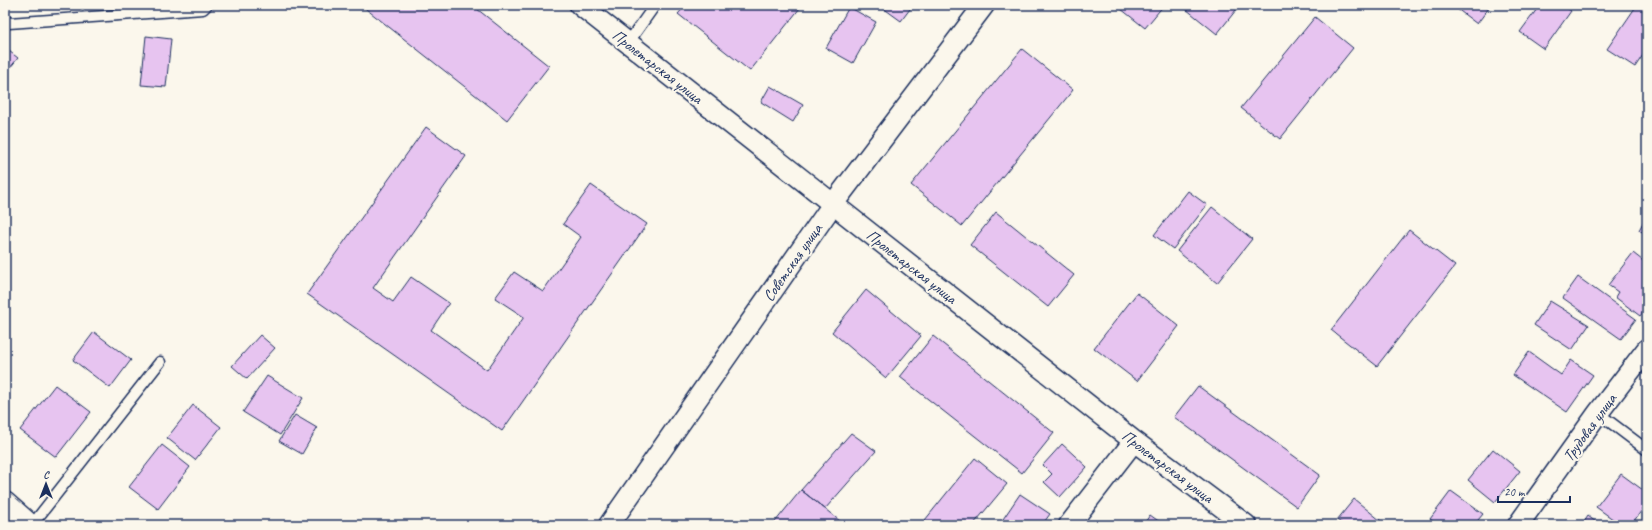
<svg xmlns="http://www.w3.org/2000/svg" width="1652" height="530" viewBox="0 0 1652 530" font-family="Caveat,sans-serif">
	<rect width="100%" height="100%" fill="#fbf7ec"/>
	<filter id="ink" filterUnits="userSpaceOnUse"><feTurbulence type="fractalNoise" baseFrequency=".025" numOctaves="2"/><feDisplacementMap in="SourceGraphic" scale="8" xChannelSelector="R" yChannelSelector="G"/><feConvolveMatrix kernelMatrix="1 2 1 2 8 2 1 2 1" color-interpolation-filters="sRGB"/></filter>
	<g filter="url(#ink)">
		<!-- building -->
		<path fill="#e7c4f0" stroke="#1b2f5e" d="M361,5h111l77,61 -42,54z
			M686,5h111l3,3 -50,63 -72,-57z
			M879,5h34l-12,16z
			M1116,5h48l-19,23z
			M1181,5h59l-23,29z
			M1452,5h39l-14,19z
			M1540,5h23l8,6 -27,38 -24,-17z
			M1637,5h10v44l-12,18 -28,-18z
			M849,7l27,15 -23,41 -27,-15z
			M1315,17l38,31 -73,91 -39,-31z
			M146,36l25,3 -5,48 -25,-2z
			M5,48l13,10 -13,16z
			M1022,49l51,41 -111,136 -51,-41z
			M770,86l33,19 -10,17 -32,-20z
			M426,127l40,29 -93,132 20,14 18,-25 38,26 -18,27 56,40 37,-53 -29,-19 19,-26 29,19 38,-54 -18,-13 28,-39 56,39 -145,207 -195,-137z
			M1188,191l19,14 -34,44 -19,-14z
			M1212,207l40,32 -35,44 -40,-32z
			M996,212l78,63 -26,32 -78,-62z
			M1647,215v20l-8,-5z
			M1409,230l46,36 -78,100 -46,-36z
			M1633,253l14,11v43l-7,9 -25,-19 3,-5 -10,-7z
			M1578,277l58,42 -15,20 -58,-41z
			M866,290l55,46 -35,42 -54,-46z
			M1137,293l42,33 -42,55 -43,-33z
			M1550,301l39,24 -17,25 -38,-25z
			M94,332l37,28 -21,28 -37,-28z
			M260,335l15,13 -28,31 -15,-13z
			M933,336l121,97 -32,40 -122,-96z
			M1529,352l32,23 10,-15 22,15 -26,37 -54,-37z
			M267,376l36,22 -23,37 -37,-23z
			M55,385l36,27 -35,45 -36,-27z
			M1198,386l122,89 -23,32 -123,-90z
			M193,405l28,22 -26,33 -28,-22z
			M295,415l22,13 -15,26 -23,-13z
			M851,433l25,18 -51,58 -24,-19z
			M1062,444l25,23 -27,30 -16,-15 8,-8 -9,-9z
			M162,445l28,22 -32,42 -29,-22z
			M1493,449l27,22 -25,31 -27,-22z
			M975,458l32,26 -34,41h-52z
			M1621,474l26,19v10l-16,22h-10l-25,-18z
			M801,490l24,19 20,16h-67l-3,-3z
			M1451,491l32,23 -9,11h-36l-8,-6z
			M1020,494l30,20 -8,11h-43z
			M1354,499l32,26h-42l-7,-5z
			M1150,515l14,10h-21z
			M1588,516l12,9h-18z"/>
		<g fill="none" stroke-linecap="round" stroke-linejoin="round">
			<!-- service casing -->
			<g stroke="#1b2f5e" stroke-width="13">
				<path id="service" d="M5,20l4,3 194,-14 4,-4
					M628,43l27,-38
					M1598,413l49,37
					M32,525l128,-163"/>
			</g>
			<!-- minor casing -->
			<g stroke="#1b2f5e" stroke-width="23">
				<path id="minor" d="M580,5l554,436 112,84
					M5,502l26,23
					M609,525l224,-321 151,-199
					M1069,525l65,-84
					M1518,525l80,-112 49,-64"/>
			</g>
			<!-- service -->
			<use href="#service" stroke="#fbf7ec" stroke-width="10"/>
			<!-- minor -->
			<use href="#minor" stroke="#fbf7ec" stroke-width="20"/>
		</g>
	</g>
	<g text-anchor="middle" stroke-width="4" stroke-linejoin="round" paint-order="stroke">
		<!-- street labels -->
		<g font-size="16" fill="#1b2f5e" stroke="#fbf7ec">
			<text transform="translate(658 66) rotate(38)" y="6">Пролетарская улица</text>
			<text transform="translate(792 262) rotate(-55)" y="6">Советская улица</text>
			<text transform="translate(912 266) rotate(38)" y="6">Пролетарская улица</text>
			<text transform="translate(1589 427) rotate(-54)" y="6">Трудовая улица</text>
			<text transform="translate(1168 466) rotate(37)" y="6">Пролетарская улица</text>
		</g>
	</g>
	<!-- margin -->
	<rect width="1652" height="530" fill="none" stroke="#fbf7ec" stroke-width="20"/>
	<rect x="10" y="10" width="1632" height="510" fill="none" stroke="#1b2f5e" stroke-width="1.5" filter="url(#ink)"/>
	<!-- north arrow -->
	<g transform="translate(46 484)" stroke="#fbf7ec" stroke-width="3" paint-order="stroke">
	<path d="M0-3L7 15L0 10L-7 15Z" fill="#1b2f5e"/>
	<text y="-6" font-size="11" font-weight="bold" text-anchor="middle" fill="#1b2f5e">С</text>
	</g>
	<!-- scale -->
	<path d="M1498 496v6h72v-6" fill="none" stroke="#1b2f5e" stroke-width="2"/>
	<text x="1504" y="496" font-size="12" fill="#1b2f5e" stroke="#fbf7ec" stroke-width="3" paint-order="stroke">20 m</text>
</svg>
